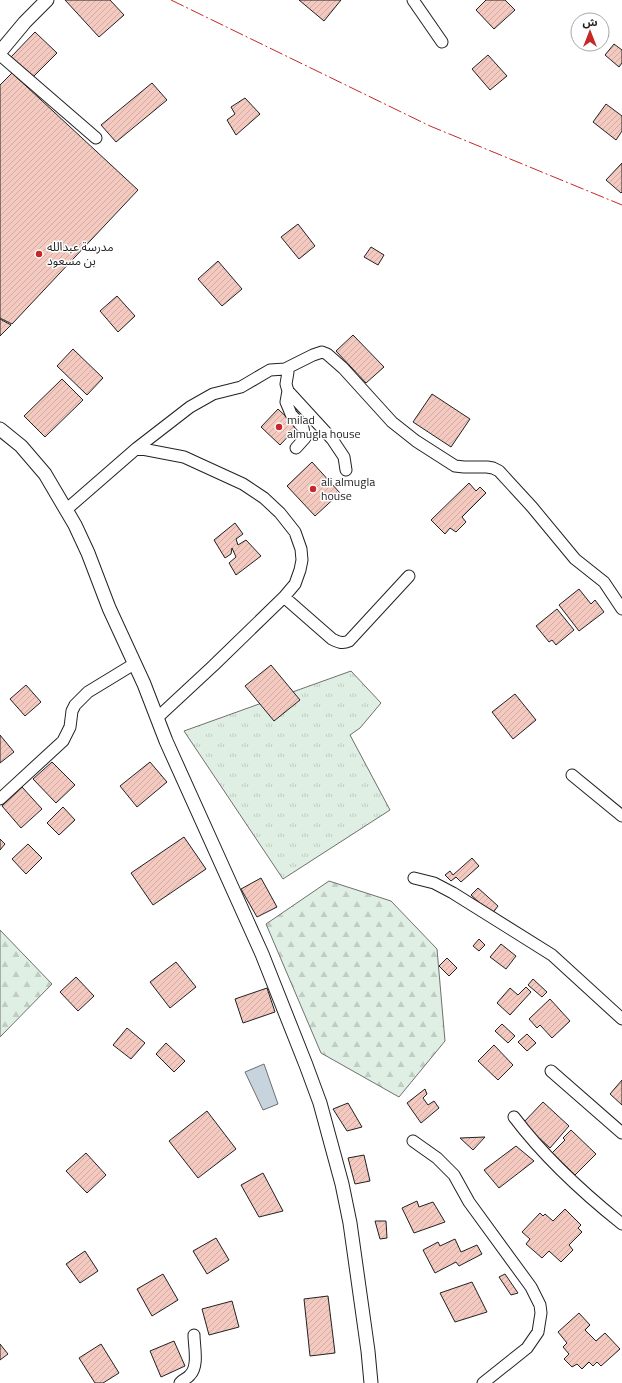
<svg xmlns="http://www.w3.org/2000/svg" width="622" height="1383" viewBox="0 0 622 1383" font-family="'Titillium Web','Noto Sans Arabic',sans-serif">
	<defs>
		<pattern id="grass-tufts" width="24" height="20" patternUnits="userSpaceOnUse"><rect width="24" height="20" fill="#e0efe3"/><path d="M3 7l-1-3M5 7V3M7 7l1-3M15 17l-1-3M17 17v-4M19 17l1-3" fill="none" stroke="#c0cdc2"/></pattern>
		<pattern id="forest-firs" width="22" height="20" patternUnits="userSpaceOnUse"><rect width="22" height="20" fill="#e0efe3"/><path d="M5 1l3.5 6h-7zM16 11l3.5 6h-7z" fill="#c0cdc2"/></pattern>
		<pattern id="building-hatch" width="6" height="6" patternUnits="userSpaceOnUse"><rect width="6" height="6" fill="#f3c9c0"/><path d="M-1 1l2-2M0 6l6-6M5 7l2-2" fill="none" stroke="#d0aca5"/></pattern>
	</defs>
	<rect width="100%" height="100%" fill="#fff"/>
	<!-- grass -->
	<path fill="url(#grass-tufts)" stroke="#6f6f6f" d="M351,671l30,32 -21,25 -10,7 40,75 -107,69 -99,-148z"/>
	<!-- forest -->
	<path fill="url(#forest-firs)" stroke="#6f6f6f" d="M329,881l62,20 46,48 8,92 -46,56 -78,-44 -55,-129z
		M0,930l52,54 -52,53z"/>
	<!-- water -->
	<path fill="#c7d3dd" stroke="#6f6f6f" d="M264,1064l14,40 -15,6 -18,-38z"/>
	<!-- building -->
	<path fill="url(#building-hatch)" stroke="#222" d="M65,0h45l14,15 -25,22z
		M299,0h42l-17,21z
		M486,0h19l10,10 -21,19 -18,-19z
		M602,28l7,8 -7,6z
		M35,32l22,21 -25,25 -21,-21z
		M614,44l8,6v13l-3,4 -14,-12z
		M488,55l19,21 -17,14 -18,-21z
		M12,73l126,117 -126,134 -12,-6v-233z
		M152,83l15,17 -51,42 -15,-17z
		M245,98l15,16 -24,21 -9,-15 8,-6 -4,-7z
		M606,104l16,12v15l-6,9 -23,-18z
		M622,163v29l-1,1 -15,-13z
		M298,224l17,22 -16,13 -18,-22z
		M371,247l13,8 -6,10 -14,-8z
		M218,261l24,28 -20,17 -24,-27z
		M117,296l18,20 -17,16 -18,-21z
		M0,319l11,6 -11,11z
		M353,335l31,32 -18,16 -30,-32z
		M73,349l30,29 -16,17 -30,-29z
		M62,379l21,21 -38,37 -21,-21z
		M432,394l38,25 -19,28 -38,-25z
		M278,409l19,18 -17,18 -19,-18z
		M312,462l28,31 -25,23 -28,-30z
		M469,483l7,8 4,-4 6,6 -24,24 4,5 -10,10 -6,-4 -5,6 -14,-14z
		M235,523l8,11 -7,5 2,6 8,-5 15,16 -25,19 -7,-12 7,-6 -4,-9 -1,6 -6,4 -11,-18z
		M579,589l12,15 4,-4 9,12 -25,19 -20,-26z
		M557,609l17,21 -18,15 -4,-5 -3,2 -13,-16z
		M271,665l29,35 -26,21 -29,-35z
		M26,685l15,17 -16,14 -15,-17z
		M515,694l21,26 -23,19 -21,-27z
		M0,735l14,17 -14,11z
		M52,762l23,23 -19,18 -23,-24z
		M150,762l17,20 -30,25 -17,-21z
		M22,787l20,22 -21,19 -19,-22z
		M63,807l12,13 -16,15 -12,-12z
		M184,837l22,32 -53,36 -22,-32z
		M0,839l5,5 -5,6z
		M28,844l14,14 -16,16 -14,-15z
		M472,858l7,8 -18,16 -5,-5 -5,4 -6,-6 5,-4 3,4z
		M261,878l16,29 -20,10 -16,-28z
		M478,888l20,18 -6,8 -21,-19z
		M479,939l6,6 -6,6 -6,-5z
		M501,944l15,12 -10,13 -16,-12z
		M447,958l10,10 -8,8 -10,-10z
		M176,962l20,25 -26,21 -20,-26z
		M76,977l18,19 -16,15 -18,-19z
		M533,979l14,13 -5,5 -14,-12z
		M526,987l5,5 -21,23 -13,-12 13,-15 8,7z
		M267,988l8,24 -32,11 -8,-24z
		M550,999l20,22 -18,17 -12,-13 -3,3 -8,-9z
		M502,1024l13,12 -7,7 -13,-12z
		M127,1028l18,15 -14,16 -18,-14z
		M527,1034l9,9 -9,8 -9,-9z
		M166,1043l19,18 -11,11 -18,-18z
		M494,1045l19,20 -15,15 -20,-19z
		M622,1080v25l-12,-11z
		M425,1089l2,5 -4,4 5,7 6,-4 5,7 -18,15 -14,-20z
		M543,1102l26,24 -19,22 -27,-25z
		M348,1103l14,24 -15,4 -14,-22z
		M207,1111l29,38 -38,29 -29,-37z
		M571,1130l25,24 -21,21 -23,-22 13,-13 -2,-2z
		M485,1137l-12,13 -13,-12z
		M516,1146l18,15 -35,27 -15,-18z
		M86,1153l20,22 -19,18 -21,-22z
		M364,1155l6,26 -15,3 -7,-26z
		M263,1173l20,38 -24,6 -18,-32z
		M417,1201l2,6 14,-5 12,20 -31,11 -12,-25z
		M565,1209l16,16 -3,3 4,4 -13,13 4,5 -12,12 -12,-11 -7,7 -16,-14 4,-5 -8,-7 18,-19 3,3 2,-2 8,7z
		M375,1221h11l1,17 -7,1z
		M216,1238l13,22 -22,14 -14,-23z
		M455,1239l6,13 16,-7 5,9 -23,12 -3,-4 -21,11 -12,-23 15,-8 2,4z
		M85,1251l13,20 -18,12 -14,-19z
		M163,1274l15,26 -26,16 -15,-27z
		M505,1274l13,19 -7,2 -12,-18z
		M472,1282l15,30 -32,10 -15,-29z
		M328,1296l7,57 -25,3 -6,-57z
		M232,1301l7,26 -30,8 -7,-26z
		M579,1313l11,12 -5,5 11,11 9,-8 15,16 -19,17 -4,-4 -4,4 -4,-4 -7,7 -5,-5 -5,3 -8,-8 5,-5 -6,-7 4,-4 -9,-11z
		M174,1341l11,25 -24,11 -11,-26z
		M0,1344l8,10 -8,6z
		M101,1344l18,29 -16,10h-8l-16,-25z"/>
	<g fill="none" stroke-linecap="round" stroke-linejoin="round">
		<!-- minor casing -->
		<g stroke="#222" stroke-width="13">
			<path id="minor" d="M413,0l29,42
				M0,55l96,83
				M285,369l28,-14 9,-3 5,2 16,14 49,54 24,19 39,25 9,1h23l6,1 6,3 33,36 43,52 29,23 18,27
				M288,391l-2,11 5,12 12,14 2,10 -9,10
				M137,448l47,9 59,27 21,14 16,15 15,19 6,17 1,11 -2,10 -5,14 -11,13 -71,69 -56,52
				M67,509l70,-61 53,-41 23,-13 28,-7 29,-17 15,-1 3,3 -2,12 2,7 44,48 12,18 2,13
				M284,597l48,42c6,3 10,5 17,2l60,-65
				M572,775l50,41
				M0,799l63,-58 7,-14 2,-16 3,-6 13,-13 46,-28
				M414,878l20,5 19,10 99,62 70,64
				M551,1071l71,62
				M514,1117c31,41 68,75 108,107
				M413,1141l24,17 17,17 15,27 62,85 9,18 1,8 -3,19 -11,16 -44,35
				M180,1383c3,-4 7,-4 10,-8 9,-9 4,-29 4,-40"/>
		</g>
		<!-- tertiary casing -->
		<g stroke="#222" stroke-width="15">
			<path id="tertiary" d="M0,52l25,-30 22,-22
				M0,429l21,17 24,28 30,51 13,28 21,55 35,76 22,57 96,213 44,111 14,38 22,81 8,39 18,128 3,32"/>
		</g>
		<!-- minor -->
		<use href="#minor" stroke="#fff" stroke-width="11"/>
		<!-- tertiary -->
		<use href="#tertiary" stroke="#fff" stroke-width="13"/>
		<!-- power -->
		<path stroke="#c62828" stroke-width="1" stroke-dasharray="14 3 2 3" stroke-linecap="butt" d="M171,0l259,126 192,79"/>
	</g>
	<!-- markers -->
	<g fill="#c62828" stroke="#fff" stroke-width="1.5">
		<circle cx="39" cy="254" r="4"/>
		<circle cx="279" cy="427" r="4"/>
		<circle cx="313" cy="489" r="4"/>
	</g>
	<g text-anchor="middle" stroke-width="3" stroke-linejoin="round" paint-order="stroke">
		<!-- poi labels -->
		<g font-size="12" fill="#222" stroke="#fff" text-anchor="start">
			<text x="47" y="251">مدرسة عبدالله<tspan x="47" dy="14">بن مسعود</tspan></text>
			<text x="287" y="424">milad<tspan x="287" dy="14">almugla house</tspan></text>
			<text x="321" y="486">ali almugla<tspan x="321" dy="14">house</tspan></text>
		</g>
	</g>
	<!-- north arrow -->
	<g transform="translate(590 32)"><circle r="19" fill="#ffffff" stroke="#a7a7a7"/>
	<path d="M0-3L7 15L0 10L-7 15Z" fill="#c62828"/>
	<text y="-6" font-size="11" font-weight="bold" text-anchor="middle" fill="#222222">ش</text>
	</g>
</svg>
